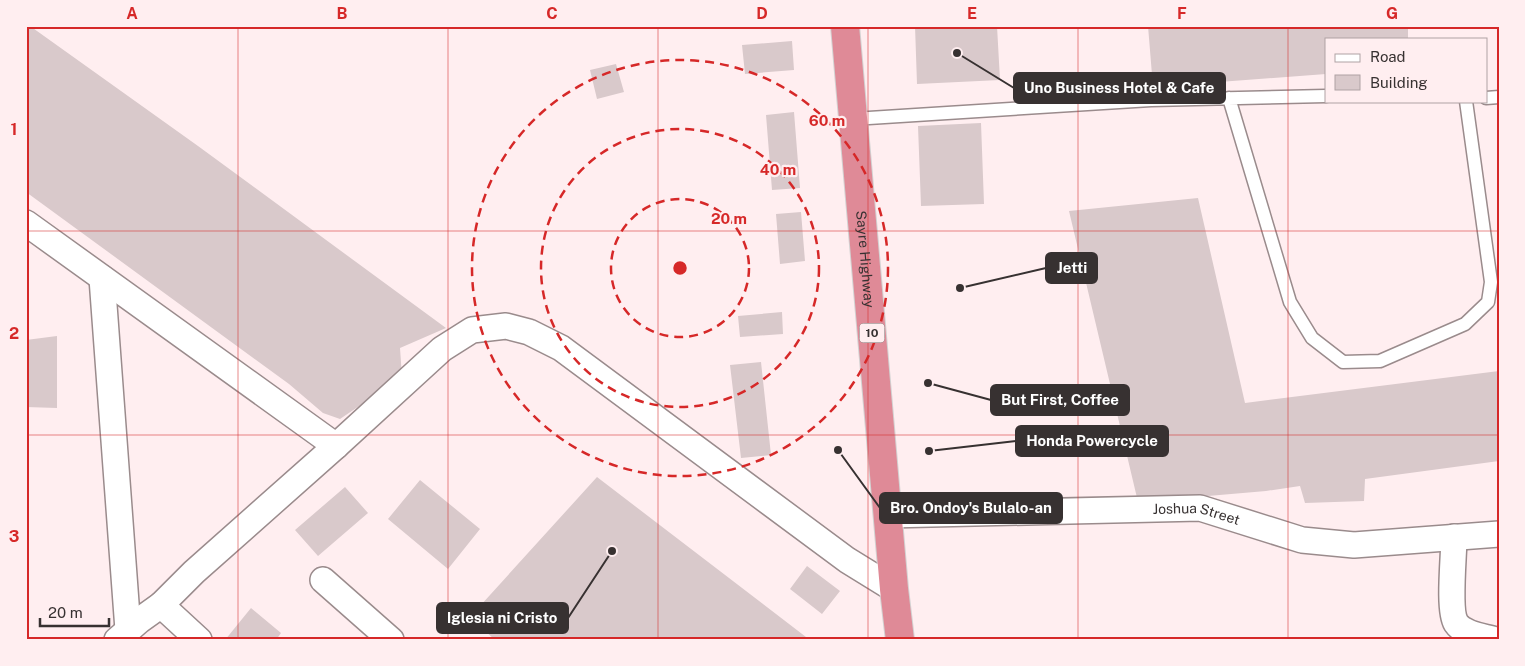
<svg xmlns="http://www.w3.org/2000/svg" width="1525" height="666" viewBox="0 0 1525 666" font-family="'Public Sans',sans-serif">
	<rect width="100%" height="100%" fill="#ffeef0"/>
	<!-- building -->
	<path fill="#d9c9cb" d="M26,26h4l168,120 248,182 -46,20 2,29 -62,42 -17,-6 -34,-29 -263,-192z
		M915,26h82l3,54 -83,4z
		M1148,26h260v13h-82v35l-173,13z
		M792,41l2,29 -49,4 -3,-29z
		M616,64l8,28 -27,7 -7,-29z
		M794,112l6,76 -28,2 -6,-75z
		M981,123l3,81 -63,2 -3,-80z
		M1198,198l47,205 254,-32v90l-134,18 -1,22 -59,2 -5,-17 -34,5 -128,11 -69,-291z
		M801,212l4,49 -25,3 -4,-50z
		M782,312l1,22 -43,3 -2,-21z
		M57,336v72l-31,-1v-67z
		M761,362l10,93 -30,3 -11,-93z
		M597,477l209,160v3h-311l-25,-23z
		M420,480l60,49 -32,40 -60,-50z
		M345,487l23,26 -50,43 -23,-26z
		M807,566l33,25 -18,23 -32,-25z
		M251,608l30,25 -5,7h-51z"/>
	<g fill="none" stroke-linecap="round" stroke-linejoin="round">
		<!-- lane casing -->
		<g stroke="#9a8b8c" stroke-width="15">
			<path id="lane" d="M1229,98l61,204 22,36 31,24 37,-1 85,-37 23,-22 3,-20 -25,-181
				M1486,98l13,-1
				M853,119l298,-19 175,-4"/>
		</g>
		<!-- street casing -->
		<g stroke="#9a8b8c" stroke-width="28">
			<g id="street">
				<path d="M26,223l310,223"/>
				<path d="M102,278l26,352"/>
				<path id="s1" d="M888,515l312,-7 102,32 52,5 145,-11"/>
				<path d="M1454,537c0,18 -6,73 2,86 8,12 27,13 40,17"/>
				<path d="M323,580l68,60"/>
				<path d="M161,605l38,35"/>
				<path d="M117,640l23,-20 21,-15 33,-33 142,-126 106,-97 30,-19 34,-4 23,6 32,16 286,212 47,29"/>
			</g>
		</g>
		<!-- highway casing -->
		<g stroke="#d3d2d2" stroke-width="30">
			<g id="highway">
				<path id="s2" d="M845,26l49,563 6,51"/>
			</g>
		</g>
		<!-- lane -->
		<use href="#lane" stroke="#fff" stroke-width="12"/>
		<!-- street -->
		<use href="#street" stroke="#fff" stroke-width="25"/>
		<!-- highway -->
		<use href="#highway" stroke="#df8a97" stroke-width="28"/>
	</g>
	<!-- grid -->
	<path fill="none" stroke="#d62828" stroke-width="1" stroke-opacity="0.55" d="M238,26v614M448,26v614M658,26v614M868,26v614M1078,26v614M1288,26v614M26,231h1473M26,435h1473"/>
	<!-- distance rings -->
	<g fill="none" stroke="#d62828" stroke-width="2.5" stroke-dasharray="9 6">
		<circle cx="680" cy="268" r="69"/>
		<circle cx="680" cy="268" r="139"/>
		<circle cx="680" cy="268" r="208"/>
	</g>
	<g text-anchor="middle" stroke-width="4.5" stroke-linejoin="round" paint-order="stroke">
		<!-- shield labels -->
		<rect fill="#ffeef0" stroke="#736a6a" stroke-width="1" x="859.5" y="323.5" width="25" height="19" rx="4"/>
		<g font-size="12" font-weight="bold" fill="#373131">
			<text x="872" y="337">10</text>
		</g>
		<!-- street labels -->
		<g font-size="14" fill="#373131" stroke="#ffeef0">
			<text dy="5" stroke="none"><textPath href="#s2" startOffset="234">Sayre Highway</textPath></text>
			<text dy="5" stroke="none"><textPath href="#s1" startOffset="309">Joshua Street</textPath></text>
		</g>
	</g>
	<circle cx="680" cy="268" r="8" fill="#d62828" stroke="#ffeef0" stroke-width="2.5"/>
	<g font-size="15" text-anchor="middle" font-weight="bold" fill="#d62828" stroke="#ffeef0" stroke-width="4.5" stroke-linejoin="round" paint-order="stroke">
		<text x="827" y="126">60 m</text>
		<text x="778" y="175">40 m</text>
		<text x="729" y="224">20 m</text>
	</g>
	<!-- callouts -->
	<path fill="none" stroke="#373131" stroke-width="2" d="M957 53L1014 88M960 288L1046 268M928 383L991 400M929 451L1016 441M838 450L880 508M612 551L568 618"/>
	<g fill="#373131" stroke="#ffeef0" stroke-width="2">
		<circle cx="957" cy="53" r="5"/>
		<circle cx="960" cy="288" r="5"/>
		<circle cx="928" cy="383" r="5"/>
		<circle cx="929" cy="451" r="5"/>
		<circle cx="838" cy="450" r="5"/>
		<circle cx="612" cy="551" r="5"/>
	</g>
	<g fill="#373131" stroke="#373131" stroke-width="2">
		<rect x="1014" y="73" width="211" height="30" rx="5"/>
		<rect x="1046" y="253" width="51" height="30" rx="5"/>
		<rect x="991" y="385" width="138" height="30" rx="5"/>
		<rect x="1016" y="426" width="152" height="30" rx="5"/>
		<rect x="880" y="493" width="182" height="30" rx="5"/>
		<rect x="437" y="603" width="131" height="30" rx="5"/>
	</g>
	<g font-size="15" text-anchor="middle" font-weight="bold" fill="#fff">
		<text x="1119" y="93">Uno Business Hotel &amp; Cafe</text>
		<text x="1072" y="273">Jetti</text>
		<text x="1060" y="405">But First, Coffee</text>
		<text x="1092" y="446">Honda Powercycle</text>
		<text x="971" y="513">Bro. Ondoy's Bulalo-an</text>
		<text x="502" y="623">Iglesia ni Cristo</text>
	</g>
	<!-- border -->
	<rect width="1525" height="666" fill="none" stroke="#ffeef0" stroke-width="55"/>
	<!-- legend -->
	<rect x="1325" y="38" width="162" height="65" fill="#ffeef0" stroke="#afa2a4"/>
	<rect x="1335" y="54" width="25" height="8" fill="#ffffff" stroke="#afa2a4"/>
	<text x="1370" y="62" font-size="15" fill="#373131">Road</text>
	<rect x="1335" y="75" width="25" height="15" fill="#d9c9cb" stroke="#afa2a4"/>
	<text x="1370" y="88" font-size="15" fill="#373131">Building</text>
	<!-- scale -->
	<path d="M40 618v8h69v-8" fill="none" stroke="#373131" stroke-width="2.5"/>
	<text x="48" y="618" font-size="15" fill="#373131" stroke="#ffeef0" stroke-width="4" paint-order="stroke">20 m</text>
	<rect x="28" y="28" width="1470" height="610" fill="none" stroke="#d62828" stroke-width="2"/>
	<g font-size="16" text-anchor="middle" font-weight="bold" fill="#d62828">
		<text x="132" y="19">A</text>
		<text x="342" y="19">B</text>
		<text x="552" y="19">C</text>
		<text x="762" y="19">D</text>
		<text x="972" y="19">E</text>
		<text x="1182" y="19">F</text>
		<text x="1392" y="19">G</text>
		<text x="14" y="135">1</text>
		<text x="14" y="339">2</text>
		<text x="14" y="542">3</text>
	</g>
</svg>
